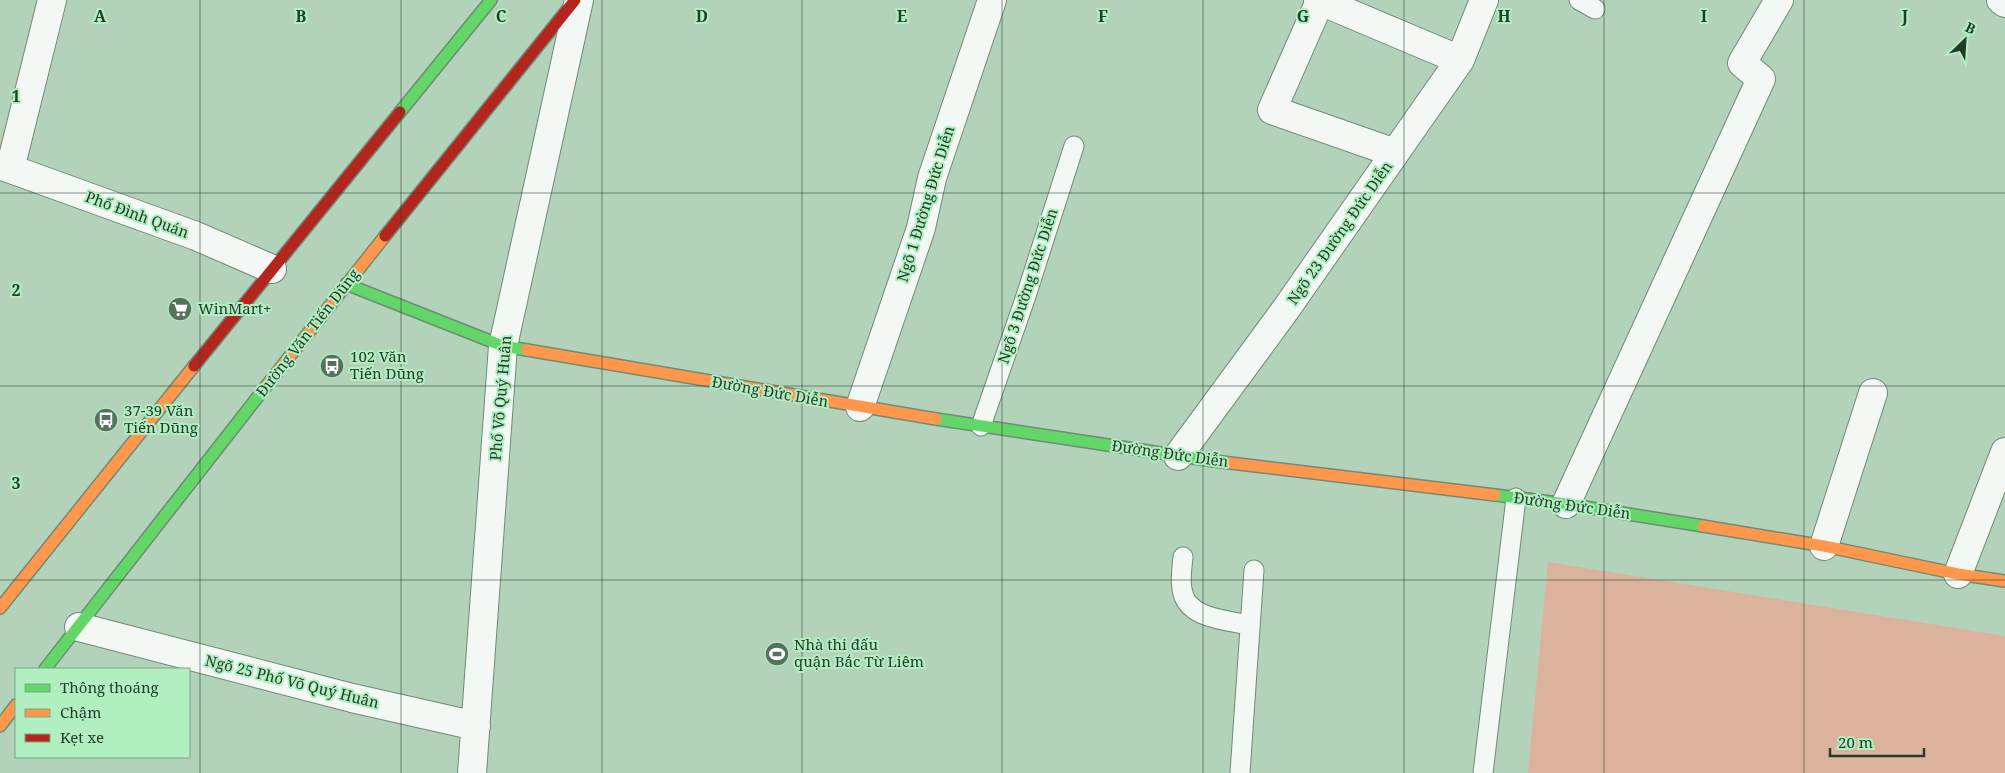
<svg xmlns="http://www.w3.org/2000/svg" width="2005" height="773" viewBox="0 0 2005 773" font-family="'Noto Serif',serif">
	<rect width="100%" height="100%" fill="#b2d3ba"/>
	<!-- green -->
	<path fill="#dbb39c" d="M1548,562l457,74v137h-477z"/>
	<g fill="none" stroke-linecap="round" stroke-linejoin="round">
		<!-- lane casing -->
		<g stroke="#708a77" stroke-width="21">
			<path id="lane" d="M1579,0l16,9
				M981,426l44,-127 49,-153
				M1183,557c-1,10 -3,22 -1,32 4,30 44,31 68,36
				M1240,773l14,-203
				M1483,773l33,-275"/>
		</g>
		<!-- street casing -->
		<g stroke="#708a77" stroke-width="30">
			<path id="street" d="M1318,0l142,60
				M2001,0l4,3
				M1320,1l-48,109 123,43
				M0,165l196,71 76,33
				M10,169l42,-169
				M860,407l61,-179 11,-50 60,-178
				M1178,456l108,-147 174,-249 24,-60
				M1566,504l195,-425 -19,-16 37,-63
				M1824,546l49,-153
				M1958,574l47,-122
				M79,627l273,71 124,28
				M472,773l31,-427 76,-346"/>
		</g>
		<!-- fast casing -->
		<g stroke="#708a77" stroke-width="14">
			<path id="fast" d="M400,112l91,-112
				M346,284l157,62 24,4
				M936,419l278,42
				M1495,495l71,9 137,22
				M45,669l222,-284"/>
		</g>
		<!-- slow casing -->
		<g stroke="#708a77" stroke-width="14">
			<path id="slow" d="M527,350l409,69
				M267,385l118,-149
				M1214,461l281,34
				M1703,526l121,20 134,28 47,7
				M0,608l194,-242
				M0,726l16,-21"/>
		</g>
		<!-- jam casing -->
		<g stroke="#708a77" stroke-width="14">
			<path id="jam" d="M385,236l190,-236
				M194,366l206,-254"/>
		</g>
		<!-- lane -->
		<use href="#lane" stroke="#f3f8f5" stroke-width="19"/>
		<!-- street -->
		<use href="#street" stroke="#f3f8f5" stroke-width="28"/>
		<!-- fast -->
		<use href="#fast" stroke="#63d668" stroke-width="11"/>
		<!-- slow -->
		<use href="#slow" stroke="#ff974d" stroke-width="11"/>
		<!-- jam -->
		<use href="#jam" stroke="#b3261e" stroke-width="11"/>
	</g>
	<!-- grid -->
	<path fill="none" stroke="#243d2b" stroke-width="1" stroke-opacity="0.55" d="M200,0v773M401,0v773M602,0v773M802,0v773M1002,0v773M1203,0v773M1404,0v773M1604,0v773M1804,0v773M0,193h2005M0,386h2005M0,580h2005"/>
	<!-- icons -->
	<defs>
		<g id="supermarket-disc" transform="scale(1.25)"><circle r="9.5" fill="#56725d" stroke="#b1efc1"/><path d="M-6-5.5h2.5l.6 2H6L4.5 2H-2.5L-4.4-4H-6ZM-1.5 3.2a1.3 1.3 0 1 0 .1 0ZM3 3.2a1.3 1.3 0 1 0 .1 0Z" fill="#fff"/></g>
		<g id="bus-disc" transform="scale(1.25)"><circle r="9.5" fill="#56725d" stroke="#b1efc1"/><path d="M-5-6H5V4H4V6H2V4H-2V6H-4V4H-5ZM-3.5-4V0h7V-4ZM-3.5 1.2v1.5H-2V1.2ZM2 1.2v1.5H3.5V1.2Z" fill="#fff"/></g>
		<g id="stadium-disc" transform="scale(1.25)"><circle r="9.5" fill="#56725d" stroke="#b1efc1"/><path d="M0-5a6.5 5 0 1 0 0 10a6.5 5 0 1 0 0-10ZM-3.5-1.8h7v3.6h-7Z" fill="#fff"/></g>
	</defs>
	<g fill-rule="evenodd">
		<use href="#supermarket-disc" x="180" y="309"/>
		<use href="#bus-disc" x="332" y="366"/>
		<use href="#bus-disc" x="106" y="420"/>
		<use href="#stadium-disc" x="777" y="654"/>
	</g>
	<g text-anchor="middle" stroke-width="4" stroke-linejoin="round" paint-order="stroke">
		<!-- street labels -->
		<g font-size="15" fill="#243d2b" stroke="#b1efc1">
			<text transform="translate(926 204) rotate(-73)" y="5">Ngõ 1 Đường Đức Diễn</text>
			<text transform="translate(137 215) rotate(20)" y="5">Phố Đình Quán</text>
			<text transform="translate(1340 233) rotate(-55)" y="5">Ngõ 23 Đường Đức Diễn</text>
			<text transform="translate(1028 286) rotate(-72)" y="5">Ngõ 3 Đường Đức Diễn</text>
			<text transform="translate(308 333) rotate(-52)" y="5">Đường Văn Tiến Dũng</text>
			<text transform="translate(770 392) rotate(10)" y="5">Đường Đức Diễn</text>
			<text transform="translate(501 398) rotate(-85)" y="5">Phố Võ Quý Huân</text>
			<text transform="translate(1170 454) rotate(8)" y="5">Đường Đức Diễn</text>
			<text transform="translate(1572 506) rotate(8)" y="5">Đường Đức Diễn</text>
			<text transform="translate(292 682) rotate(14)" y="5">Ngõ 25 Phố Võ Quý Huân</text>
		</g>
		<!-- poi labels -->
		<g font-size="15" fill="#243d2b" stroke="#b1efc1" text-anchor="start">
			<text x="198" y="314">WinMart+</text>
			<text x="350" y="362">102 Văn<tspan x="350" dy="17">Tiến Dũng</tspan></text>
			<text x="124" y="416">37-39 Văn<tspan x="124" dy="17">Tiến Dũng</tspan></text>
			<text x="794" y="650">Nhà thi đấu<tspan x="794" dy="17">quận Bắc Từ Liêm</tspan></text>
		</g>
	</g>
	<g font-size="16" text-anchor="middle" font-weight="bold" fill="#243d2b" stroke="#b1efc1" stroke-width="4" stroke-linejoin="round" paint-order="stroke">
		<text x="100" y="22">A</text>
		<text x="301" y="22">B</text>
		<text x="501" y="22">C</text>
		<text x="702" y="22">D</text>
		<text x="902" y="22">E</text>
		<text x="1103" y="22">F</text>
		<text x="1303" y="22">G</text>
		<text x="1504" y="22">H</text>
		<text x="1704" y="22">I</text>
		<text x="1905" y="22">J</text>
		<text x="16" y="102">1</text>
		<text x="16" y="296">2</text>
		<text x="16" y="489">3</text>
	</g>
	<!-- legend -->
	<rect x="15" y="668" width="175" height="90" fill="#b1efc1" stroke="#79a885"/>
	<rect x="25" y="684" width="25" height="8" fill="#63d668" stroke="#79a885"/>
	<text x="60" y="693" font-size="15" fill="#243d2b">Thông thoáng</text>
	<rect x="25" y="709" width="25" height="8" fill="#ff974d" stroke="#79a885"/>
	<text x="60" y="718" font-size="15" fill="#243d2b">Chậm</text>
	<rect x="25" y="734" width="25" height="8" fill="#b3261e" stroke="#79a885"/>
	<text x="60" y="743" font-size="15" fill="#243d2b">Kẹt xe</text>
	<!-- north arrow -->
	<g transform="translate(1965 40) rotate(25)" stroke="#b1efc1" stroke-width="4" paint-order="stroke">
	<path d="M0-4L9 19L0 12L-9 19Z" fill="#243d2b"/>
	<text y="-8" font-size="14" font-weight="bold" text-anchor="middle" fill="#243d2b">B</text>
	</g>
	<!-- scale -->
	<path d="M1830 748v8h94v-8" fill="none" stroke="#243d2b" stroke-width="2.5"/>
	<text x="1838" y="748" font-size="15" fill="#243d2b" stroke="#b1efc1" stroke-width="4" paint-order="stroke">20 m</text>
</svg>
